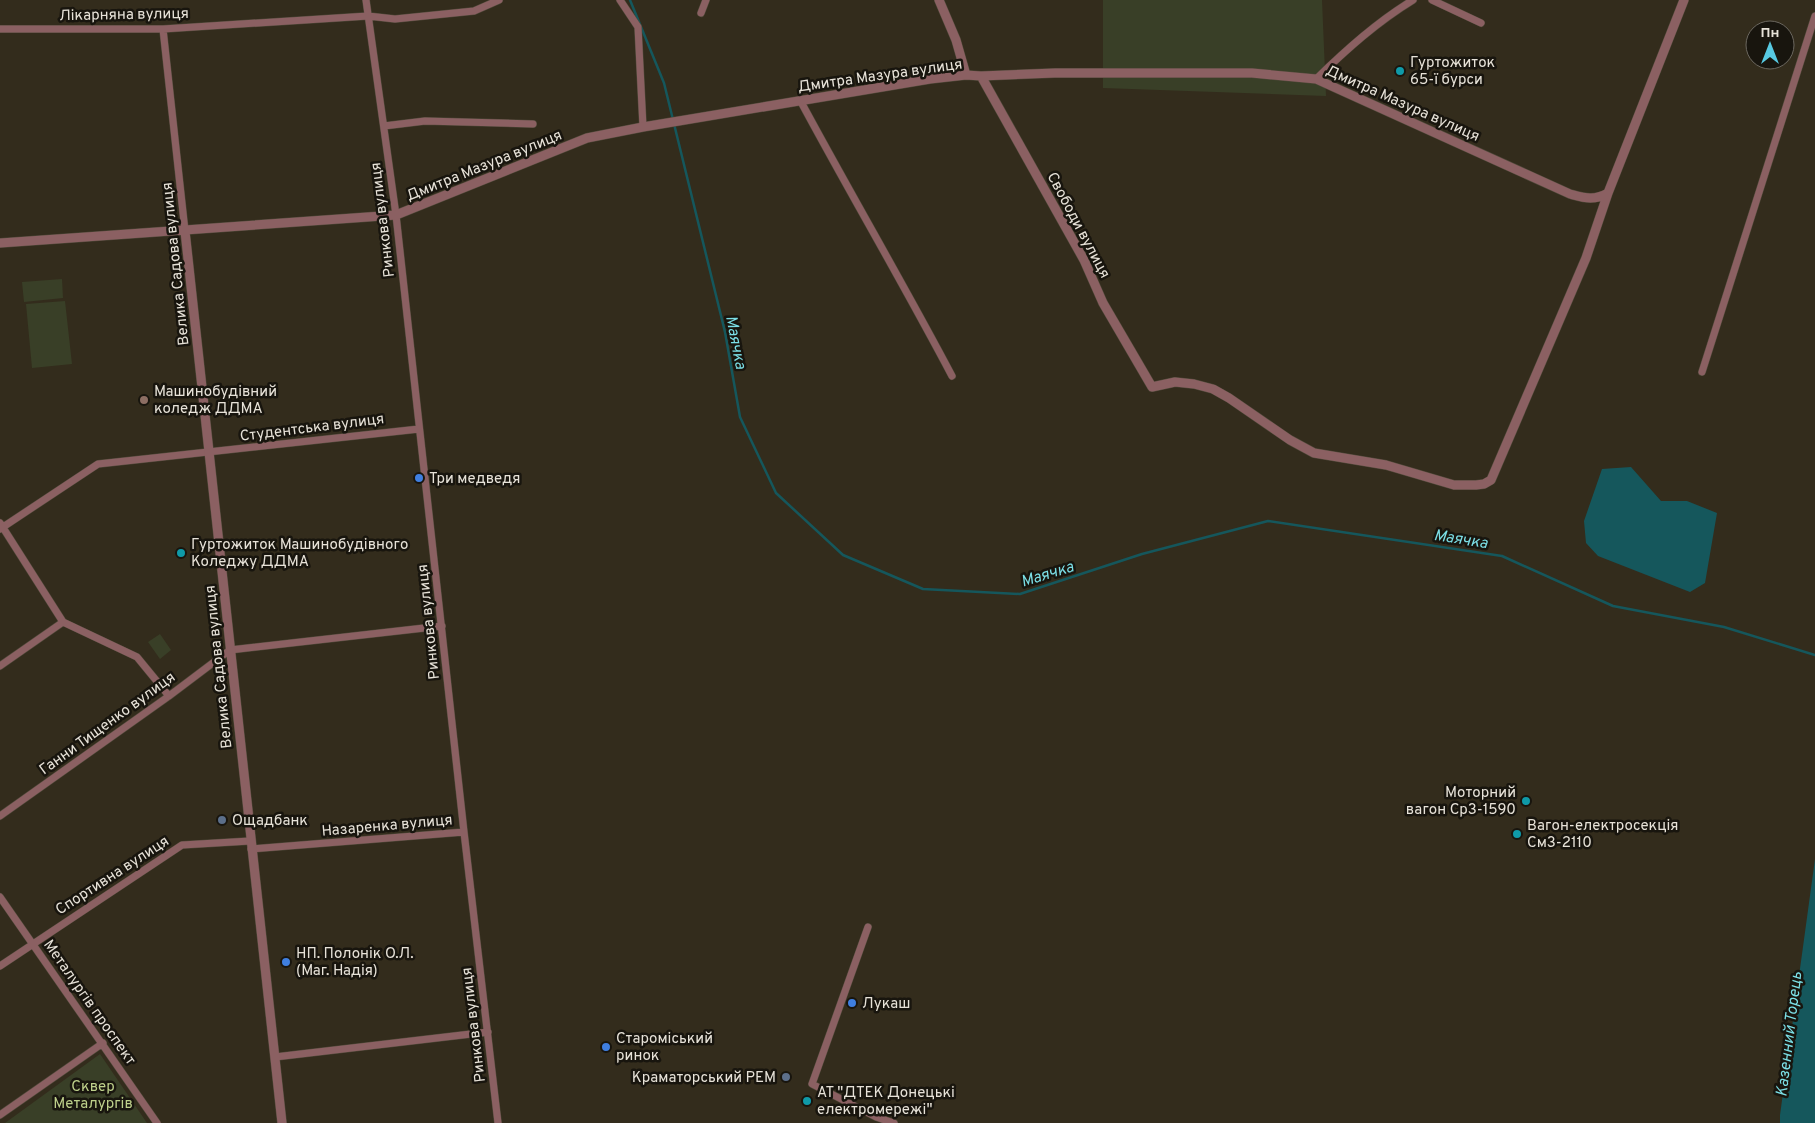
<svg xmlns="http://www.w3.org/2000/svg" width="1815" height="1123" viewBox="0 0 1815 1123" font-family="Overpass,sans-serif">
	<rect width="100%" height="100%" fill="#332c1c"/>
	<!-- green -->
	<path fill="#393f27" d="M1103,0h219l4,96 -223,-8z
		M62,279l1,19 -39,4 -2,-20z
		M65,301l7,63 -40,4 -6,-64z
		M160,634l11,16 -11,9 -12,-17z
		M100,1054l47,69h-142z"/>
	<!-- water -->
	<path fill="#15575c" d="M1631,467l30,34h26l30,12 -12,70 -15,9 -92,-36 -12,-13 -2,-22 18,-52z
		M1815,859v264h-35v-8z"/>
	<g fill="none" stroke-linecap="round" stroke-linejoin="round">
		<!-- stream -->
		<path stroke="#15575c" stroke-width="2.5" d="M630,0l34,83 61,249 15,85 36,76 67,62 80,34 97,5 122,-40 126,-33 234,35 111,50 111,21 91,28"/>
		<!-- minor casing -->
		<g stroke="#50493a" stroke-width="8">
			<path id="minor" d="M366,0l30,215 68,617 34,291
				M620,0l18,27 5,100
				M1432,0l49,23
				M701,13l5,-13
				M0,29h163l205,-13 27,3 79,-8 25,-11
				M163,29l22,202
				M1316,79c31,-30 61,-57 97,-79
				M800,100c50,93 103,183 152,276
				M384,126l41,-5 108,3
				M1702,372l113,-356
				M0,523l63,99
				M0,529l98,-65 321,-35
				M63,622l74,35 32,39
				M0,666l63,-44
				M0,816l169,-120 61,-46 212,-24
				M251,849l213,-17
				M0,897l157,226
				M868,927l-56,157 64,33 18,6
				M0,966l182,-121 68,-4
				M275,1057l213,-25
				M0,1115l103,-72"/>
		</g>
		<!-- tertiary casing -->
		<g stroke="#50493a" stroke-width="10">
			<path id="tertiary" d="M939,0l17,40 10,35
				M981,76l103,184 19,43 49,84 23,-5 19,2 19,5 16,9 61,42 24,13 72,12 68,20h22l8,-1 7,-4 95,-222 22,-65 76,-193
				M185,231l97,892
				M0,243l396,-28 191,-77 56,-11 287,-48 36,-4 15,1 74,-3h197l64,6 254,115c15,4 24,7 38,-1"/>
		</g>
		<!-- minor -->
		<use href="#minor" stroke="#8b6062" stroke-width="7"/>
		<!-- tertiary -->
		<use href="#tertiary" stroke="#8b6062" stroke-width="9"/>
	</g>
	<!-- markers -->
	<g fill="#0f9aa8" stroke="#18150e" stroke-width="2">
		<circle cx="1400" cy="71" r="5"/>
		<circle cx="181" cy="553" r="5"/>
		<circle cx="1526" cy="801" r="5"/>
		<circle cx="1517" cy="834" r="5"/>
		<circle cx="807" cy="1101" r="5"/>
	</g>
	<circle fill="#8d6e63" stroke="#18150e" stroke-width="2" cx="144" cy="400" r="5"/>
	<g fill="#3f7fe0" stroke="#18150e" stroke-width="2">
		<circle cx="419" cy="478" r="5"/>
		<circle cx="286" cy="962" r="5"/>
		<circle cx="852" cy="1003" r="5"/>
		<circle cx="606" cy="1047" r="5"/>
	</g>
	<g fill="#5c6f8a" stroke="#18150e" stroke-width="2">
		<circle cx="222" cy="820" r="5"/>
		<circle cx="786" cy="1077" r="5"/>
	</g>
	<g text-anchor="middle" stroke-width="5" stroke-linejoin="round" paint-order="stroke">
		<!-- street labels -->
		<g font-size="15" fill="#e7e2d8" stroke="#18150e">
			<text transform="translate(124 14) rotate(-1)" y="5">Лікарняна вулиця</text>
			<text transform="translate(880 75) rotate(-8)" y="5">Дмитра Мазура вулиця</text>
			<text transform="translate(1403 103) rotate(24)" y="5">Дмитра Мазура вулиця</text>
			<text transform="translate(484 165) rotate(-22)" y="5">Дмитра Мазура вулиця</text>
			<text transform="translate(382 220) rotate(-97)" y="5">Ринкова вулиця</text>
			<text transform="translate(1079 225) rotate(62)" y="5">Свободи вулиця</text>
			<text transform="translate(175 264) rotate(-96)" y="5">Велика Садова вулиця</text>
			<text transform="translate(312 427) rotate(-7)" y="5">Студентська вулиця</text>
			<text transform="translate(428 622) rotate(-96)" y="5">Ринкова вулиця</text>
			<text transform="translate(218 667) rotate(-96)" y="5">Велика Садова вулиця</text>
			<text transform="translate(107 723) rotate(-36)" y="5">Ганни Тищенко вулиця</text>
			<text transform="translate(387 825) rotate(-5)" y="5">Назаренка вулиця</text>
			<text transform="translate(112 875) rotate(-33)" y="5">Спортивна вулиця</text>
			<text transform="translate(90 1002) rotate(55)" y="5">Металургів проспект</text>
			<text transform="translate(473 1025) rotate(-97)" y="5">Ринкова вулиця</text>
		</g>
		<!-- poi labels -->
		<g font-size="15" fill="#e7e2d8" stroke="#18150e" text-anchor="start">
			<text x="1410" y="67">Гуртожиток<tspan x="1410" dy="17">65-ї бурси</tspan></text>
			<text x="154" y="396">Машинобудівний<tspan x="154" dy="17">коледж ДДМА</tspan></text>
			<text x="429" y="483">Три медведя</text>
			<text x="191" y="549">Гуртожиток Машинобудівного<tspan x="191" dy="17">Коледжу ДДМА</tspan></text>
			<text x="1516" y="797" text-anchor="end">Моторний<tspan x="1516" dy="17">вагон Ср3-1590</tspan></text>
			<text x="232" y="825">Ощадбанк</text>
			<text x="1527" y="830">Вагон-електросекція<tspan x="1527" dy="17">См3-2110</tspan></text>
			<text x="296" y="958">НП. Полонік О.Л.<tspan x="296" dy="17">(Маг. Надія)</tspan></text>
			<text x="862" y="1008">Лукаш</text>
			<text x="616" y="1043">Староміський<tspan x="616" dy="17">ринок</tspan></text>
			<text x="776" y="1082" text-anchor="end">Краматорський РЕМ</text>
			<text x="817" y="1097">АТ "ДТЕК Донецькі<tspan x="817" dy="17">електромережі"</tspan></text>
		</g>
		<!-- park labels -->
		<g font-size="15" fill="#bed08b" stroke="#18150e">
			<text x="93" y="1091">Сквер<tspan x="93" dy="17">Металургів</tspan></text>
		</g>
		<!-- water labels -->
		<g font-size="16" font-style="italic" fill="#7bdee5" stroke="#18150e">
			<text transform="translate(737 342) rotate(79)" y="6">Маячка</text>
			<text transform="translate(1461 538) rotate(9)" y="6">Маячка</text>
			<text transform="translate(1047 573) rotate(-17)" y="6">Маячка</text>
			<text transform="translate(1788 1034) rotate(-83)" y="6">Казенний Торець</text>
		</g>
	</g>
	<!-- north arrow -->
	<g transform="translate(1770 45)"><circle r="24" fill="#18150e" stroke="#6b675f"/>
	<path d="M0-4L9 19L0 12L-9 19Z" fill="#57c9e2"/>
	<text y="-8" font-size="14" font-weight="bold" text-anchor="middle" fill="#e7e2d8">Пн</text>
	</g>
</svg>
